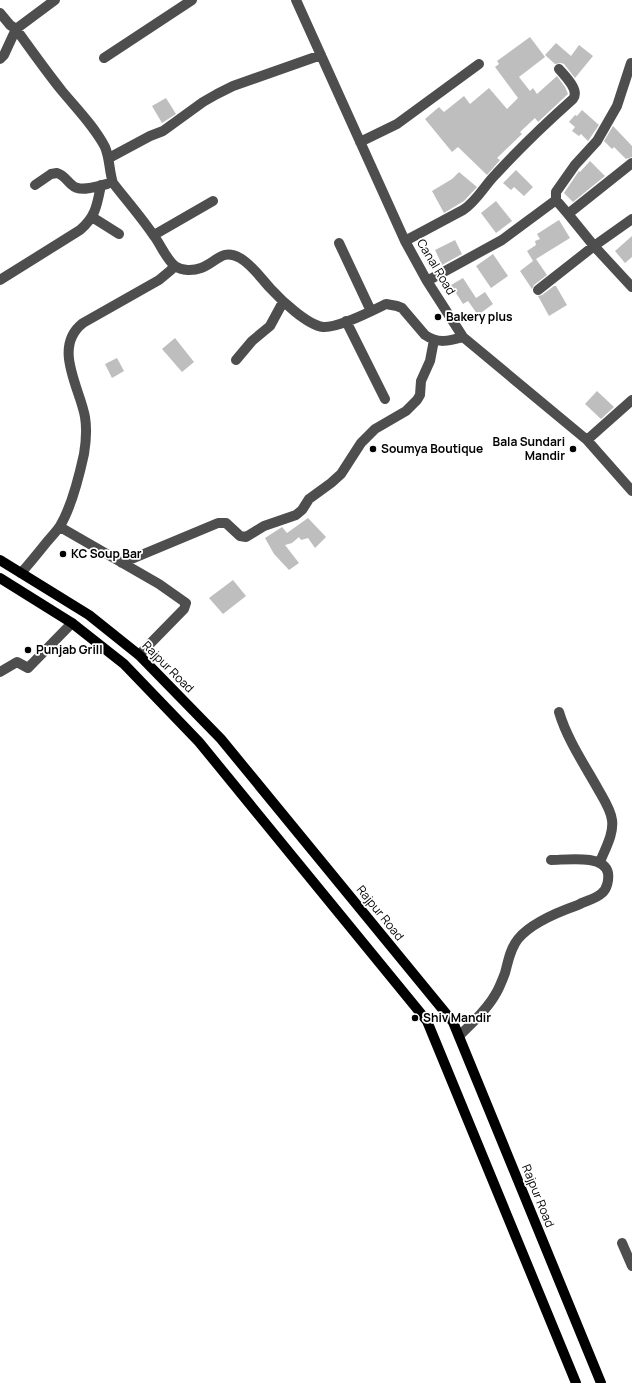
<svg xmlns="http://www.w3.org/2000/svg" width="632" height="1383" viewBox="0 0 632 1383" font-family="Manrope,sans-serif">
	<rect width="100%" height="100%" fill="#fff"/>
	<!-- building -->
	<path fill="#bebebe" d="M530,37l15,20 -26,20 11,14 3,-3 4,6 20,-18 8,11 3,7 -30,28 -3,-4 -15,14 2,2 -25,24 3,2 -13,15 -29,-28 -6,5 -27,-33 14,-12 5,5 20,-16 6,8 19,-16 18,21 11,-11 -23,-31 4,-3 -2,-3z
		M556,43l15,13 8,-11 14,11 -18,22 -11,-14 -3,-1 -6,1 -10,-9z
		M166,98l10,16 -14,9 -10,-17z
		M582,110l17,15 -11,16 -7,-7 -2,2 -7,-5 3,-4 -6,-5 6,-7 2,1z
		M613,126l19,20v11l-6,2 -12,-12 -2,2 -8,-8z
		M590,161l15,15 -32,26 -9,-9 15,-22 1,1z
		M516,170l17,17 -9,9 -10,-9 -3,3 -8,-7z
		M459,172l18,15 -13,14 -20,12 -12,-22 20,-12z
		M496,201l16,20 -16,12 -15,-20z
		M559,220l11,18 -34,21 11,16 -13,10 -2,4 -12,-18 13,-10 -6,-10 9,-6 -1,-4 5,-2 -3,-5z
		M632,236v21l-7,6 -10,-12z
		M455,240l7,14 -20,11 -7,-15z
		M493,254l15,22 -17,12 -15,-22z
		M463,278l13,20 9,-6 8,12 -15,11 -10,-14 -5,3 -12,-19z
		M554,286h2l11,19 -18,11 -11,-20 4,-1z
		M175,338l19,24 -12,10 -20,-23z
		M117,358l7,13 -12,7 -7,-14z
		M597,391l17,16 -13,12 -16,-15z
		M308,518l18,19 -11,11 -7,-10 -7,2 -2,-3 -7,6 -7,2 14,18 -10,7 -15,-16 -9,-16 17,-11 5,6z
		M233,580l13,16 -23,18 -14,-16z"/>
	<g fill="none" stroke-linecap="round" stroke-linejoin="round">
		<!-- minor -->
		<path stroke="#4e4e4e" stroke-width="10" d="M296,0l109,241 22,40 36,56 124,103 45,51
			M0,13l10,12 6,4c15,21 30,42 46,62 15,18 32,35 43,56 5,12 4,24 8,36 14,18 29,35 41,53 7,9 12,23 21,30 7,5 18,5 26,2 16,-6 21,-20 39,-10 12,7 21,20 30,30 11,12 37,37 53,39 16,1 48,-16 63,-23l11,2 5,2 23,27c13,9 24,6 38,2
			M104,58l88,-58
			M0,59l4,-4 12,-26 39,-29
			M360,142l37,-18 82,-60
			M109,158l41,-22 13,-5 40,-29 14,-8 16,-8 88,-31
			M35,185l16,-11 6,-1c7,2 10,8 15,12 8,8 26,1 35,-1
			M556,200l12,14 64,-51
			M568,214l26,32 38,41
			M92,217l27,17
			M154,235l59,-34
			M405,241l58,-31c14,-9 21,-24 33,-36 24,-26 50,-51 77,-75 7,-9 -8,-23 -14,-30
			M339,243l32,68
			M0,280l80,-50c16,-14 17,-25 21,-45
			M427,281l75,-41 54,-40v-8l19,-27 22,-24 20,-35 14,-43
			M538,290l56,-44 38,-27
			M346,321l39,78
			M236,360l16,-19 18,-15 13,-24
			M587,440l45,-40
			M60,527l99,57 27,19 -2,6 -45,46
			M122,563l96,-40h8l14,13 6,1 18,-11 32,-11 6,-5 7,-11 22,-16 10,-9 20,-31 14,-14 31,-18 11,-11 3,-5 1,-14 9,-20 4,-21
			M21,573c9,-10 17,-20 25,-30 5,-6 10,-11 14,-17 12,-20 19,-49 24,-72 2,-12 3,-25 1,-37 -5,-29 -33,-70 -2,-94l76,-43 12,-10 3,-5
			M0,672l17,-10 11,6 44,-45
			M559,712c8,27 25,52 39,77 5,9 13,21 14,31 2,14 -7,29 -12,42
			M459,1036c12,-12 27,-25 36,-41 4,-6 7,-14 10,-22 3,-11 5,-24 13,-34 13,-16 40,-27 60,-34 7,-4 18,-6 24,-12 5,-4 7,-13 6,-20 -4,-19 -42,-13 -57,-13
			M622,1243l10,23"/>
		<!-- major -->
		<path stroke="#000" stroke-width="10" d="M0,560l89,55 50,40 82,84 232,283 148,361
			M0,578l72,45 52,41 75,78 228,279 149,362"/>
	</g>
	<!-- markers -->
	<g fill="#000" stroke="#fff" stroke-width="1.5">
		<circle cx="438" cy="317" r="4"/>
		<circle cx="373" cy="449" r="4"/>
		<circle cx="573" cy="449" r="4"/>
		<circle cx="63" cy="554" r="4"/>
		<circle cx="28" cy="650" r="4"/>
		<circle cx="415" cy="1018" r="4"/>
	</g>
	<g text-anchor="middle" stroke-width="3.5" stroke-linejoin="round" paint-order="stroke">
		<!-- street labels -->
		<g font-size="12" fill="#000" stroke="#fff">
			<text transform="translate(436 267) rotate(59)" y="4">Canal Road</text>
			<text transform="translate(168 667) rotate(45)" y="4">Rajpur Road</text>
			<text transform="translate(380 913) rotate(51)" y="4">Rajpur Road</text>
			<text transform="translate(538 1196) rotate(68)" y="4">Rajpur Road</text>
		</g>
		<!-- poi labels -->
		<g font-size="12" font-weight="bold" fill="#000" stroke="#fff" text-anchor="start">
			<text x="446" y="321">Bakery plus</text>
			<text x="565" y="446" text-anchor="end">Bala Sundari<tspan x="565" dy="14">Mandir</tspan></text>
			<text x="381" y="453">Soumya Boutique</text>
			<text x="71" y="558">KC Soup Bar</text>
			<text x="36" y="654">Punjab Grill</text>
			<text x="423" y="1022">Shiv Mandir</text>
		</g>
	</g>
</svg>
